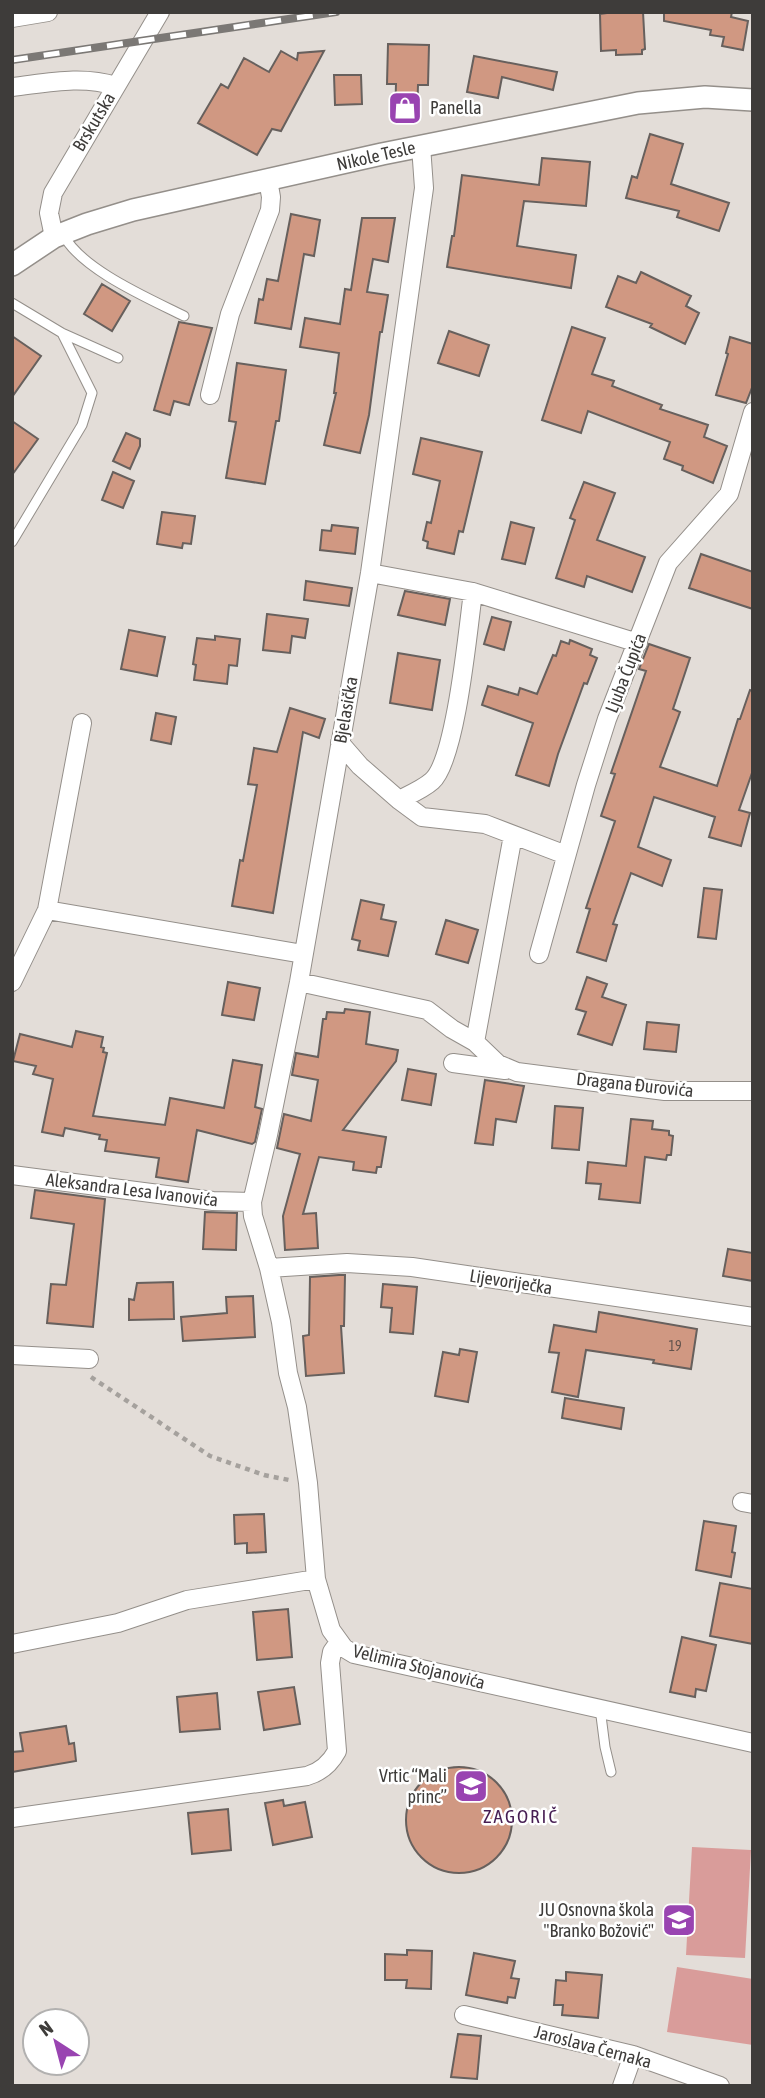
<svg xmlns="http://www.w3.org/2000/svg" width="765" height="2098" viewBox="0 0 765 2098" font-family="'Asap Condensed',sans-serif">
	<rect width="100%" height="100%" fill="#e3ddd8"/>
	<!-- green -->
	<path fill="#d99c9a" d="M692,1847l59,3 -6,108 -59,-3z
		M677,1967l76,12v66l-86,-13z"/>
	<!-- building -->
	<path fill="#d09882" stroke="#67605d" stroke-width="2" d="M614,12h29l2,37 -3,1v4l-26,1v-5l-15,1 -1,-37z
		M664,12h68l-1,5 17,4 -5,29 -21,-4 2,-9 -14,-2 1,-5 -47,-9z
		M388,44l41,1 -1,40h-10l-1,31h-22l1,-32h-9z
		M281,51l16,9 1,-7 26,-2 -43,80 -9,-2 -15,26 -59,-32 23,-39 7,4 16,-30 25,14z
		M474,56l83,16 -4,18 -51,-13 -4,21 -31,-6z
		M334,75h27l1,29 -27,1z
		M650,134l33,10 -12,40 58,19 -10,28 -42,-14 2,-6 -53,-13 6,-22 5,2z
		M542,158l48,4 -4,44 -62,-5 -7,45 59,9 -5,33 -124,-21 5,-31h2l8,-61 77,10z
		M291,214l29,6 -6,36 -10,-2 -13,75 -36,-6 4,-24 4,1 4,-21 11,2z
		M362,218h33l-7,44 -15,-3 -6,33 21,3 -6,37h-2l-11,83 -9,38 -36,-8 12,-52h-2l5,-40 -39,-6 5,-29 35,6 5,-35 6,1z
		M641,272l50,24 -5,10 13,7 -14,31 -35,-17 2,-3 -46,-17 12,-31 18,7z
		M102,284l28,17 -18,30 -28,-17z
		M179,322l33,6 -23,77 -15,-4 -4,14 -16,-5z
		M572,327l33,11 -13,36 22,7 -2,5 50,19 -2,4 48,16 -4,12 23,9 -14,37 -31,-13 1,-4 -19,-7 6,-17 -82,-31 -7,22 -39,-13z
		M449,331l40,14 -10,31 -41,-13z
		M12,336l29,20 -29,41z
		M730,337l23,7v41l-7,18 -30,-8 12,-41 -2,-1z
		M237,363l49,7 -7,51h-3l-11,63 -39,-6 10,-56 -7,-1z
		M12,421l26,18 -26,36z
		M126,433l14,6v7l-10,23 -17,-8z
		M421,438l61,14 -19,80 -4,-1 -5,23 -27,-6 1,-6 -5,-2 4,-18 4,1 9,-42 -27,-7z
		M113,472l21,9 -11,27 -21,-8z
		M584,482l31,11 -18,47 48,17 -13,35 -45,-16 -3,11 -28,-9 19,-58 -5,-2z
		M162,512l33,4 -4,28 -8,-1 -1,5 -25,-4z
		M511,522l23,6 -9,36 -23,-5z
		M332,525l26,3 -3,26 -35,-4 2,-20 9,1z
		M701,554l52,18v37l-64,-21z
		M306,581l46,7 -3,18 -45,-6z
		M405,591l45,8 -5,26 -47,-10z
		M267,614l41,5 -3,19 -13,-2 -2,17 -27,-3z
		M492,617l19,5 -7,28 -20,-6z
		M129,630l36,7 -8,39 -36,-7z
		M215,636l25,3 -3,27 -8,-1 -2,19 -33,-4 2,-15 -3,-1 4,-26 18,2z
		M570,640l22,9 -2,6 7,3 -10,26 -3,-1 -26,71 -9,32 -33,-11 17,-52 -51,-18 6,-19 30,9 2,-7 17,6 16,-39 3,1 5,-15 8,3z
		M649,644l41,14 -17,51 7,3 -20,55 57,19 21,-67h2l10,-29 3,1v79l-14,40 11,3 -9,33 -32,-9 6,-20 -61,-20 -16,50 33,13 -9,26 -31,-13 -18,51 4,1 -11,36 -29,-9 13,-43 -4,-1 29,-87 -14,-5 14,-42 -4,-1 35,-102 -7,-2z
		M398,653l42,7 -8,50 -42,-7z
		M290,708l35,11 -6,19 -16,-6 -30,181 -41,-7 8,-46 3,1 14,-76 -9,-1 6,-36 23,4z
		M156,713l20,4 -5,27 -20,-4z
		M704,888l18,2 -6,49 -18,-2z
		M361,900l23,5 -3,14 15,3 -8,34 -30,-6 2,-9 -8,-2z
		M446,920l32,10 -10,33 -32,-9z
		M587,977l20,7 -5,13 24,8 -14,40 -34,-11 8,-22 -10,-3z
		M228,982l32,6 -6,32 -32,-5z
		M345,1009l25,3 -4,32 32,6 -2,11 -53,69 43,7 -5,30h-4l-1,6 -23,-3 1,-8 -35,-5 -16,57 13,-1 2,35 -33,2 -2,-34 17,-62 -23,-6 7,-34 27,7 7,-41 -26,-5 4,-22 22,4 5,-38h3l1,-7 17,1z
		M647,1022l32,3 -3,27 -32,-3z
		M76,1031l27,6 -2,10 3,1 -1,4 4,1 -14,63 72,9 5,-27 54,10 9,-48 29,5 -7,42 7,2 -7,33 -3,2 -55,-14 -9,52 -32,-5 3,-19 -54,-7 2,-11 -8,-1 1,-4 -35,-7 -2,8 -21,-4 11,-53 -20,-5 3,-8 -23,-5 7,-27 52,13z
		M408,1069l28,5 -5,31 -29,-5z
		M485,1080l39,6 -8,36 -20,-3 -3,26 -18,-2z
		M555,1106l28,2 -4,42 -27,-2z
		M631,1119l22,2 -1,8 17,2v4l4,1 -2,19h-4l-1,5 -21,-3 -5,46 -41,-4 2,-15 -15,-1 2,-21 38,4z
		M35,1190l70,9 -12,128 -46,-4 4,-39 15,1 8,-61 -43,-6z
		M205,1212l32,1 -1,37 -33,-1z
		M728,1249l25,4v28l-30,-5z
		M339,1275h6l-1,51h-3l3,47 -38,3 -3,-40 6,-1 1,-58z
		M173,1282l1,37 -45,1v-21l5,1 3,-17z
		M383,1284l34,3 -4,47 -23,-2 2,-24 -11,-1z
		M253,1296l2,41 -72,4 -2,-24 46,-4 -1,-16z
		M599,1312l98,17 -6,40 -38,-6 1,-3 -68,-10 -8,47 -26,-5 7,-39 -10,-1 5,-27 42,7z
		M460,1349l17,3 -9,50 -33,-6 8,-44 16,3z
		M565,1398l59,10 -3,21 -59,-11z
		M264,1514l2,38 -19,1v-10l-12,1 -1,-29z
		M704,1521l32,5 -4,26 3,1 -4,24 -35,-7z
		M720,1583l33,6v55l-43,-8z
		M288,1609l4,48 -35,3 -4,-48z
		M682,1637l34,8 -10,46 -10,-2 -1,8 -25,-5z
		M294,1687l6,37 -36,6 -6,-38z
		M217,1693l3,36 -40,3 -3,-35z
		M66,1726l3,18 5,-1 2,18 -64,11v-20l11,-1 -3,-18z
		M406 1820a53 53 0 1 1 106 0a53 53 0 1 1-106 0Z
		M283,1800l1,6 21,-4 7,35 -39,8 -8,-42z
		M228,1809l3,41 -39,4 -4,-41z
		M407,1950l25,1 -1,38 -25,-1 1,-8h-22v-26l22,1z
		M474,1953l41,8 -4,17 8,1 -4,19 -7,-1 -1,6 -41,-8z
		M566,1972l36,3 -4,43 -36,-3 1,-10h-9l2,-25 10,1z
		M458,2034l23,2 -4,43 -26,-2z"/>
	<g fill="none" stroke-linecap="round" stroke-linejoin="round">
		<!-- service casing -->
		<g stroke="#948f8a" stroke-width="11">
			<path id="service" d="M63,234c17,35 87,65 121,82
				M12,303l50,30 56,25
				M12,542l70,-117 10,-32 -30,-60
				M600,1708l5,39 6,25"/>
		</g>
		<!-- minor casing -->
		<g stroke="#948f8a" stroke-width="20">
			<path id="minor" d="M12,18l36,-6
				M12,87c35,-4 69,-12 104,-1
				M421,146l3,42 -54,385 -71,409 -31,153 -16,67 1,14 16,52 12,54 7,51 9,34 11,76 8,96 15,51 13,18 10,6 399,89
				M54,237l-5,-24 4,-20 107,-181
				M210,395l20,-81 40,-104 1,-13 -3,-17
				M370,573l103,19 165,51
				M340,743l20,23 39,34 23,17 63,7 81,31
				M399,800c10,-5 24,-11 33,-19 24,-21 36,-152 41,-189
				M47,910l256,44
				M539,954l47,-169 21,-66 61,-156 61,-69 24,-82
				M12,982l35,-72 35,-187
				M299,982l128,28 25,19 23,13 23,22 19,8 148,19h88
				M475,1042l38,-207
				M453,1063l52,7
				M12,1175l201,26 39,1
				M269,1268l78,-5 65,4 341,50
				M12,1355l77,4
				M742,1502l11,2
				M12,1644l106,-21 69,-23 129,-21
				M12,1818l295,-42c14,-4 23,-12 30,-25l-7,-88 2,-11 7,-10
				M464,2015l169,40 87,31
				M622,2086l11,-31"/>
		</g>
		<!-- tertiary casing -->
		<g stroke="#948f8a" stroke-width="24">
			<path id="tertiary" d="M12,265l42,-28 33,-13 46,-14 249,-56 256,-51 67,-6 48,3"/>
		</g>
		<!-- path -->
		<path stroke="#a5a19d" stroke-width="4.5" stroke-dasharray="5 5" stroke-linecap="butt" d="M91,1377l119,79 54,19 25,5"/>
		<!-- service -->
		<use href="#service" stroke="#fff" stroke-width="9"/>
		<!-- minor -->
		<use href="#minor" stroke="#fff" stroke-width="18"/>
		<!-- tertiary -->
		<use href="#tertiary" stroke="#fff" stroke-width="21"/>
		<!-- rail casing -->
		<g stroke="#7b7875" stroke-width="8">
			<path id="rail" d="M12,60l324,-48"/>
		</g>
		<!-- rail -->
		<use href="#rail" stroke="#fff" stroke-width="5" stroke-dasharray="16" stroke-linecap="butt"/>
	</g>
	<!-- icons -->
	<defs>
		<g id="shop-square" transform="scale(1.75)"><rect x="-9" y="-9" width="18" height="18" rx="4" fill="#9944b1" stroke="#fff"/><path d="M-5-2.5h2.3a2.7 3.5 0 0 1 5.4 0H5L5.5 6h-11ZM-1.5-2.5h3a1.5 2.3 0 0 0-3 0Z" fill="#fff"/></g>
		<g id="school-square" transform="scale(1.75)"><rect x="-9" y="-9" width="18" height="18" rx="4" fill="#9944b1" stroke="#fff"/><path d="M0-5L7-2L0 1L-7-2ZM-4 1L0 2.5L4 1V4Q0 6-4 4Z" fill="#fff"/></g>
	</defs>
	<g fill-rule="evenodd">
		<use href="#shop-square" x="405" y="108"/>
		<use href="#school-square" x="471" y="1786"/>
		<use href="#school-square" x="679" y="1920"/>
	</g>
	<g text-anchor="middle" stroke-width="5" stroke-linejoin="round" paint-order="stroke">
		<!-- number labels -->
		<g font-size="14" fill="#62534c">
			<text x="675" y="1351">19</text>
		</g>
		<!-- poi labels -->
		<g font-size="18" fill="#3e3c3a" stroke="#fff" text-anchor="end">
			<text x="430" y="114" text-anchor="start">Panella</text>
			<text x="447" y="1782">Vrtic “Mali<tspan x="447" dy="21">princ”</tspan></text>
			<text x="654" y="1916">JU Osnovna škola<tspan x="654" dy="21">"Branko Božović"</tspan></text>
		</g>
		<!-- street labels -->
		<g font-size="18" fill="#3e3c3a" stroke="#fff">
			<text transform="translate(94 122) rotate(-59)" y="6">Brskutska</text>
			<text transform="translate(376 156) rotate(-13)" y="6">Nikole Tesle</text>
			<text transform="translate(626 673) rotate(-69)" y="6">Ljuba Čupića</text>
			<text transform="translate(346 710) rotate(-80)" y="6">Bjelasička</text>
			<text transform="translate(635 1085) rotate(6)" y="6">Dragana Đurovića</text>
			<text transform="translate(132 1190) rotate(7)" y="6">Aleksandra Lesa Ivanovića</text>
			<text transform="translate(511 1282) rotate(9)" y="6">Lijevoriječka</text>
			<text transform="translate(419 1667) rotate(14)" y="6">Velimira Stojanovića</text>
			<text transform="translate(593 2047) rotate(15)" y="6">Jaroslava Černaka</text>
		</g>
		<!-- neighbourhood labels -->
		<g font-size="19" letter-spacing="2" fill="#461d52" stroke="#fff">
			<text x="521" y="1823">ZAGORIČ</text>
		</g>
	</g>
	<!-- border -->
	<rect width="765" height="2098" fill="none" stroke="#3e3c3a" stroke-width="28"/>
	<!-- north arrow -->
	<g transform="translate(56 2042) rotate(324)"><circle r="33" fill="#ffffff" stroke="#b2b1b0" stroke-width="2"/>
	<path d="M0-5L12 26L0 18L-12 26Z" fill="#9944b1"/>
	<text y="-10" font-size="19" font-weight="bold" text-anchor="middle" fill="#3e3c3a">N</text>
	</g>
</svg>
